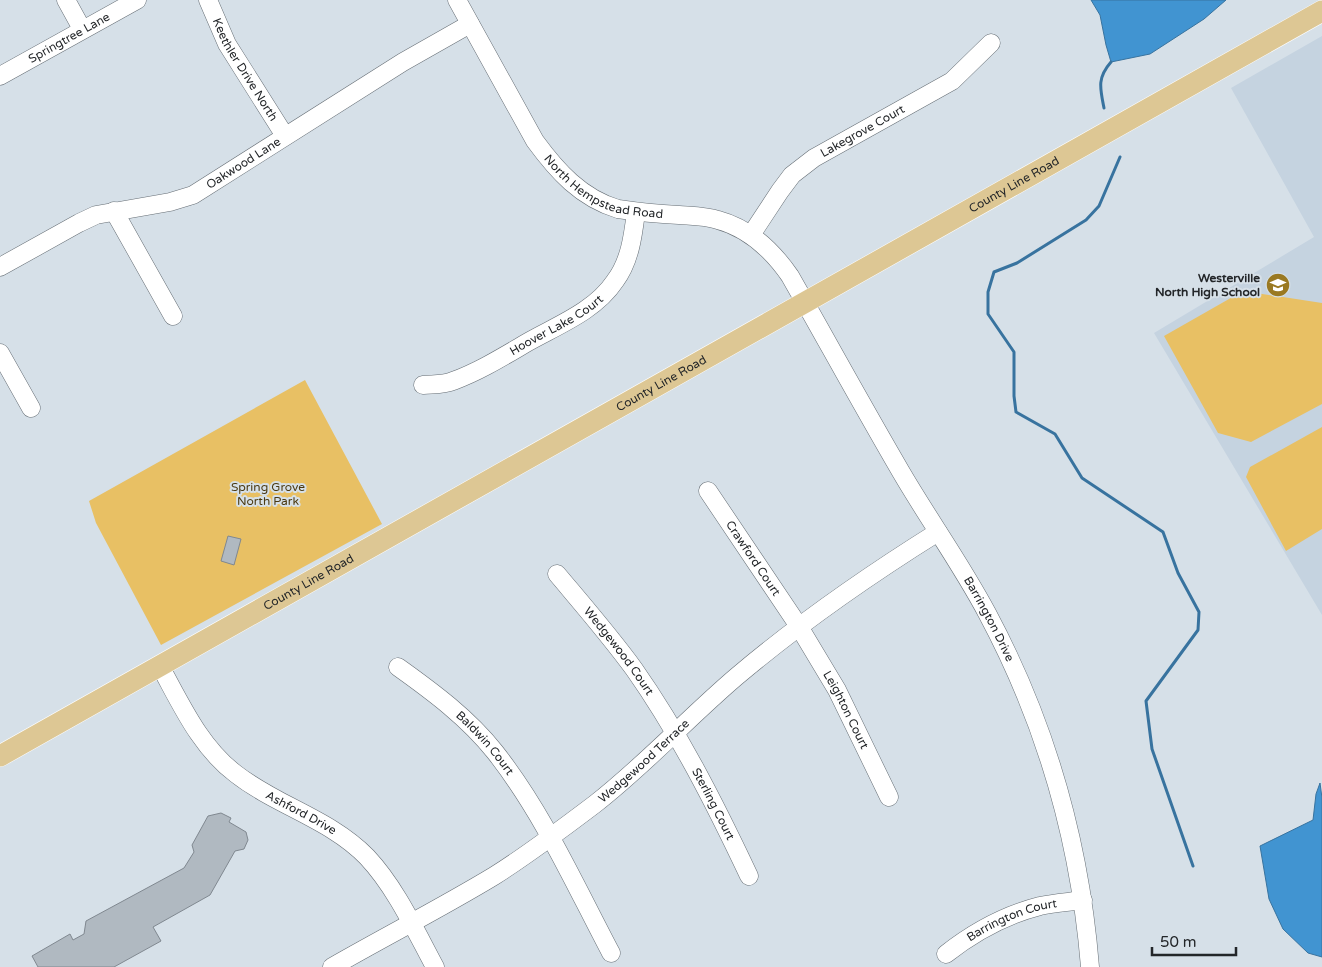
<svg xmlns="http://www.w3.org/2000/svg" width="1322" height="967" viewBox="0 0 1322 967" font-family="'Varela Round',sans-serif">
	<rect width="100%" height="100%" fill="#d6e0e8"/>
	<!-- built -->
	<path fill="#c5d3e0" d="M1322,36v579l-168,-282 160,-96 -83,-149z"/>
	<!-- green -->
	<path fill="#e8c064" d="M1243,291l79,12v101l-71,38 -33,-9 -54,-97z
		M305,380l77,144 -221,121 -65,-122 -7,-22z
		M1322,427v102l-36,22 -40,-74 4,-10z"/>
	<!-- water -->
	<path fill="#4194d1" stroke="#38739f" d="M1091,0h135l-22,19 -54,35 -39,8 -5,-17 -6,-30z
		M1320,783l2,15v159l-14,-4 -25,-24 -14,-30 -9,-53 53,-26 3,-26z"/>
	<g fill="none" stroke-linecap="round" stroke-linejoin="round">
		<!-- stream -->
		<path stroke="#38739f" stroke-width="3" d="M1104,108c-4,-20 -7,-30 7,-46
			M1120,157l-21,49 -13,14 -69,43 -23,9 -6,20v22l26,38v44l2,16 39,22 27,44 81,54 15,41 21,39 -1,18 -52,71 6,48 41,117"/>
	</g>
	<!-- building -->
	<path fill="#b0b9c1" stroke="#808890" d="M228,536l13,3 -7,26 -13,-4z
		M221,813l10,5 -2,4 17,10 2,8 -4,9 -9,2 -25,44 -57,32 8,14 -47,26h-76l-6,-11 38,-22 3,6 11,-6 2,-13 98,-53 10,-16 -2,-7 16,-29z"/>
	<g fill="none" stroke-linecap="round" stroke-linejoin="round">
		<!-- minor casing -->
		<g stroke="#666e75" stroke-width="19">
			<g id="minor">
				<path d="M66,0l16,29"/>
				<path id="s1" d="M208,0l19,44 58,92"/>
				<path id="s2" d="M457,0l78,141c22,30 46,57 83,68 20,3 41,5 61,6 13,1 27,1 39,5 30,8 54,30 72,56 37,65 73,131 111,196 28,48 60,92 86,141 59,110 93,230 103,354"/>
				<path id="s3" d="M0,76l137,-76"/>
				<path d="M114,211l59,105"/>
				<path id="s4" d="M751,235l29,-44 12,-16 22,-17 138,-77 39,-38"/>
				<path id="s5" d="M0,267l79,-44 17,-8 74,-13 23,-7 210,-133 67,-38"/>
				<path d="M0,353l31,55"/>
				<path id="s6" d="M423,385c10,-1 21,0 30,-4 27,-10 51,-25 75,-39 30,-17 67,-31 87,-61 15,-20 18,-45 21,-69"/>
				<path id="s7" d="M708,491l90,134 39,65 52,107"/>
				<path id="s8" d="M557,574c26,31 53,62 77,95 45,64 81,135 115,207"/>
				<path id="s9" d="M160,666c21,38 40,81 76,108 41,32 94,45 131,83 29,31 48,73 68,110"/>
				<path id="s10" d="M398,667c35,25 70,51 97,85 48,61 80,133 116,201"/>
				<path id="s11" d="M946,954c28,-22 59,-39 94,-48 14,-3 29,-4 43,-6"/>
				<path id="s12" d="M332,967c54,-31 109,-59 162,-91 35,-22 68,-47 101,-72 50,-39 93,-86 141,-127 65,-55 130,-100 202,-145"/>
			</g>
		</g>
		<!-- major casing -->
		<g stroke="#fff" stroke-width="22">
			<g id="major">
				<path id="s13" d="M0,756l1322,-745"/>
			</g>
		</g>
		<!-- minor -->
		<use href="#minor" stroke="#fff" stroke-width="18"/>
		<!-- major -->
		<use href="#major" stroke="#ddc794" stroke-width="21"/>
	</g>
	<!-- icons -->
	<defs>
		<g id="school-disc" transform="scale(1.25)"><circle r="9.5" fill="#9a7922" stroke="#d6e0e8"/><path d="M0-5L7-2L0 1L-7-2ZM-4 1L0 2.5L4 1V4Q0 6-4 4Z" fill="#fff"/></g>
	</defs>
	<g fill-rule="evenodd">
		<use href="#school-disc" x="1278" y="285"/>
	</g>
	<g text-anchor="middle" stroke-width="4" stroke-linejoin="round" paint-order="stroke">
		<!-- street labels -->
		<g font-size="12" fill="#232629" stroke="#d6e0e8">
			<text dy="4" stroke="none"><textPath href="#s3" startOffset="79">Springtree Lane</textPath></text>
			<text dy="4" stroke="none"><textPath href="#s1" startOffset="79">Keethler Drive North</textPath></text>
			<text dy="4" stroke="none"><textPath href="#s4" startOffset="156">Lakegrove Court</textPath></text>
			<text dy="4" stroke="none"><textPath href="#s5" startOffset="268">Oakwood Lane</textPath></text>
			<text dy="4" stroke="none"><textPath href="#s2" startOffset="248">North Hempstead Road</textPath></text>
			<text dy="4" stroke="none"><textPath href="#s13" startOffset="1164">County Line Road</textPath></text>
			<text dy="4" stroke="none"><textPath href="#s6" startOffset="148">Hoover Lake Court</textPath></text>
			<text dy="4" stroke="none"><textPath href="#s13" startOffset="759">County Line Road</textPath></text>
			<text dy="4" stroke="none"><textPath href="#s7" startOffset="81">Crawford Court</textPath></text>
			<text dy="4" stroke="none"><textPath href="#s13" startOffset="354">County Line Road</textPath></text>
			<text dy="4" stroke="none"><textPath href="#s2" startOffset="861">Barrington Drive</textPath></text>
			<text dy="4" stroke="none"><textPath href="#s8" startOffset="99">Wedgewood Court</textPath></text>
			<text dy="4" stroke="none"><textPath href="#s7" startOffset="259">Leighton Court</textPath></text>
			<text dy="4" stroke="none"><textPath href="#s10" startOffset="116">Baldwin Court</textPath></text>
			<text dy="4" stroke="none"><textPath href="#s12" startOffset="375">Wedgewood Terrace</textPath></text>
			<text dy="4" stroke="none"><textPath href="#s8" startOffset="279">Sterling Court</textPath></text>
			<text dy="4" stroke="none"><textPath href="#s9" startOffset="209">Ashford Drive</textPath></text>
			<text dy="4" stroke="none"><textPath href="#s11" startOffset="75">Barrington Court</textPath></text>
		</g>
		<!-- poi labels -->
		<g font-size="12" font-weight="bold" fill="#232629" stroke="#d6e0e8" text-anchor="end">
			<text x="1260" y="282">Westerville<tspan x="1260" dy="14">North High School</tspan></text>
		</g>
		<!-- park labels -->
		<g font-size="12" fill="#4a3911" stroke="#d6e0e8">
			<text x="268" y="491">Spring Grove<tspan x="268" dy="14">North Park</tspan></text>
		</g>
	</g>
	<!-- scale -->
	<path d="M1152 947v8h84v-8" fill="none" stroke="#232629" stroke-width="2.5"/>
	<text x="1160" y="947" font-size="15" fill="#232629" stroke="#d6e0e8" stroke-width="4" paint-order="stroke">50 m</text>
</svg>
